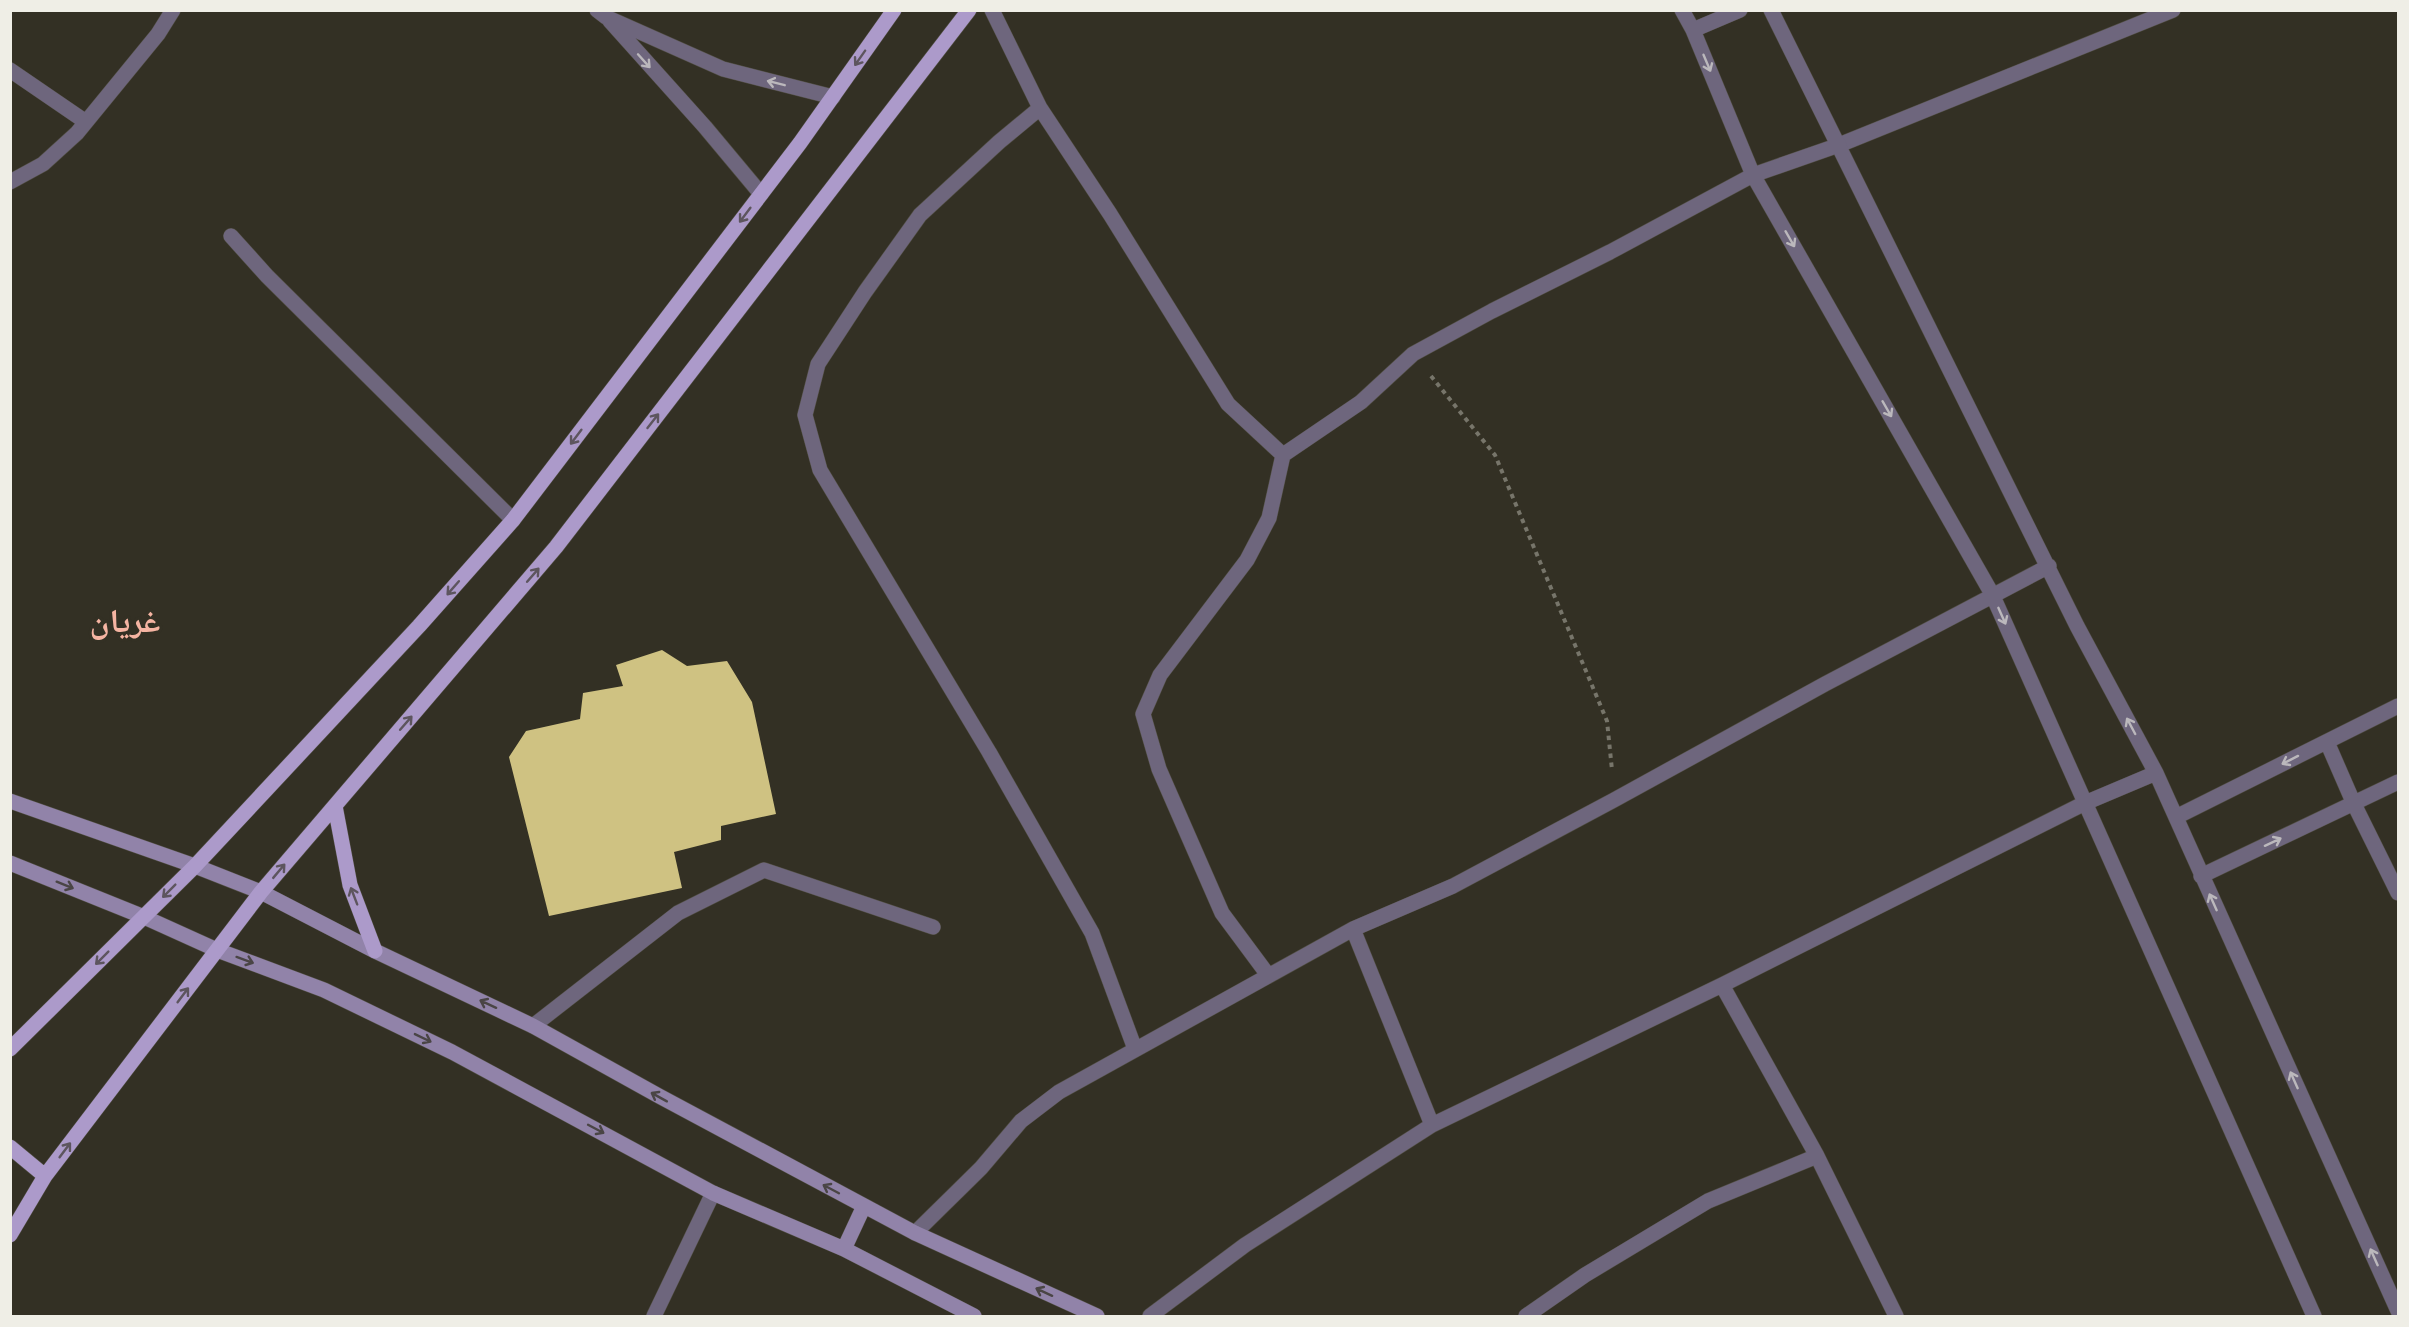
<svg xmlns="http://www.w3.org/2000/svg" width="2409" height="1327" viewBox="0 0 2409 1327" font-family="'Open Sans','Noto Naskh Arabic',sans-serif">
	<rect width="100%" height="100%" fill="#333024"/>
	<!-- building -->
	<path fill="#cfc282" d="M662,650l25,16 40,-5 25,41 24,112 -55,12v14l-47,12 8,36 -133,28 -40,-159 17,-26 54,-12 3,-26 40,-7 -7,-21z"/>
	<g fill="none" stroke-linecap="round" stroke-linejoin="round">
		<!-- service casing -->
		<g stroke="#514e43" stroke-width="16">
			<path id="service" d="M1839,145l334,-135
				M533,1026l145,-113 86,-43 169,57"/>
		</g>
		<!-- minor casing -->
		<g stroke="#514e43" stroke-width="16">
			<path id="minor" d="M597,10l9,7 117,52 110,28
				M992,10l48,98
				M1682,10l11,20 60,145 239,419 322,722
				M1771,10l306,616 79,147 242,538
				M610,21l95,106 56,67
				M1693,30l47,-20
				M10,70l76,52
				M10,182l33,-18 34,-31 81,-99 15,-24
				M231,236l36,40 246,244
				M2327,742l27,62 44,89
				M2176,817l222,-111
				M2201,876l197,-94
				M1353,929l79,196
				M1268,975l-46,-62 -63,-144 -16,-55 17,-39 87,-115 22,-42 14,-63
				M1722,985l95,171 79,160
				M1135,1049l-43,-116 -103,-181 -169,-282 -15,-55 13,-51 47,-72 55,-77 79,-73 41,-34 70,106 118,190 55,51 78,-53 52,-48 79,-43 118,-59 143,-77 86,-30
				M915,1233l66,-65 40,-47 38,-29 294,-163 100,-43 161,-86 211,-116 224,-118
				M654,1316l59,-123
				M1150,1316l95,-71 187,-120 290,-140 363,-182 71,-30
				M1526,1316l59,-41 123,-74 109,-45"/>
		</g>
		<!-- secondary casing -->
		<g stroke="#514e43" stroke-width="16">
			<path id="secondary" d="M10,801l185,65 66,26 114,59 158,75 126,70 256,137 182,83
				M10,863l134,54 73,33 107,40 128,62 261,141 131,56 130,67
				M844,1249l20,-43"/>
		</g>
		<!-- primary casing -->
		<g stroke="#514e43" stroke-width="16">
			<path id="primary" d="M335,806l15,79 25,66
				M10,1049l185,-183 224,-240 94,-106 287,-377 94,-133
				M10,1147l35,29
				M10,1235l35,-59 216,-284 295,-345 413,-537"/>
		</g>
		<!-- path -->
		<path stroke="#77756a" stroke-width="4" stroke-dasharray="4.5 4.5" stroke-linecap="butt" d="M1431,376l64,79 112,266 5,49"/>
		<!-- service -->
		<use href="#service" stroke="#6e667d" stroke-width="15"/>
		<!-- minor -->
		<use href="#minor" stroke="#6e667d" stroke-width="15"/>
		<!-- secondary -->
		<use href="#secondary" stroke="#9183a9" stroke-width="15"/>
		<!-- primary -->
		<use href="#primary" stroke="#ac9aca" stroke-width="15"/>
	</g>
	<!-- one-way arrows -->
	<defs><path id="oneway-shaft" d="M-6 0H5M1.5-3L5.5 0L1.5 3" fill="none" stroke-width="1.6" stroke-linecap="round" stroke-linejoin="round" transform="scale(1.5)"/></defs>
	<g stroke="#5d555e">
		<use href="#oneway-shaft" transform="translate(860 58) rotate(125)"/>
		<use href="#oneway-shaft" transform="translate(745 215) rotate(127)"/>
		<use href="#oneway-shaft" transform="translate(653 421) rotate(-52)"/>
		<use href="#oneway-shaft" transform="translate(576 437) rotate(127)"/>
		<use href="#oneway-shaft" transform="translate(533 575) rotate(-49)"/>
		<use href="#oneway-shaft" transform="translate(453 588) rotate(131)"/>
		<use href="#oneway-shaft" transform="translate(406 723) rotate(-49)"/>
		<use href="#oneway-shaft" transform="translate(279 871) rotate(-50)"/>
		<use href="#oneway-shaft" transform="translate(169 891) rotate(135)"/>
		<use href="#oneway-shaft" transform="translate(354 896) rotate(-111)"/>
		<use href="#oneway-shaft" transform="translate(102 958) rotate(135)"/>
		<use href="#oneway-shaft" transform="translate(183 995) rotate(-53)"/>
		<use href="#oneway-shaft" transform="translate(65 1150) rotate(-53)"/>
	</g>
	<g stroke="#bbb8bc">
		<use href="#oneway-shaft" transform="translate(644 61) rotate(48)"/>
		<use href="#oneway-shaft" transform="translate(1707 63) rotate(67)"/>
		<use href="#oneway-shaft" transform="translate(776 83) rotate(-166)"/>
		<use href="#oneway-shaft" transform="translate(1790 239) rotate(60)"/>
		<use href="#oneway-shaft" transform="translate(1887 409) rotate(60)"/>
		<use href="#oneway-shaft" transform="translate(2002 616) rotate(66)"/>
		<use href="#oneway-shaft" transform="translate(2131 726) rotate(-118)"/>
		<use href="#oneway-shaft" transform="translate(2290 760) rotate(153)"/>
		<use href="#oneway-shaft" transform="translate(2273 842) rotate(-25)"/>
		<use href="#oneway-shaft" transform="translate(2213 902) rotate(-114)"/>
		<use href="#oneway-shaft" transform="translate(2294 1080) rotate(-114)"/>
		<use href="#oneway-shaft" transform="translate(2374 1257) rotate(-114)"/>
	</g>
	<g stroke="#4a4545">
		<use href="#oneway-shaft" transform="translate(65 885) rotate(22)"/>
		<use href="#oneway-shaft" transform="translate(245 960) rotate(20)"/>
		<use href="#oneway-shaft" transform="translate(488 1004) rotate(-155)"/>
		<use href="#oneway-shaft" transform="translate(423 1038) rotate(26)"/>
		<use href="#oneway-shaft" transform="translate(659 1097) rotate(-151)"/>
		<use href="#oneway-shaft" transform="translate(596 1129) rotate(28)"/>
		<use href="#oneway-shaft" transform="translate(831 1189) rotate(-152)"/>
		<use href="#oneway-shaft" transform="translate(1044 1292) rotate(-155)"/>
	</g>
	<g text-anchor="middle" stroke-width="6" stroke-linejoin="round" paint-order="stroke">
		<!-- town labels -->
		<g font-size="33" font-weight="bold" fill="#f5b4a2" stroke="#333024">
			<text x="125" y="632">غريان</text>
		</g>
	</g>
	<!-- border -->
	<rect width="2409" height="1327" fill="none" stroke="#efeee6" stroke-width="24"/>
</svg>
